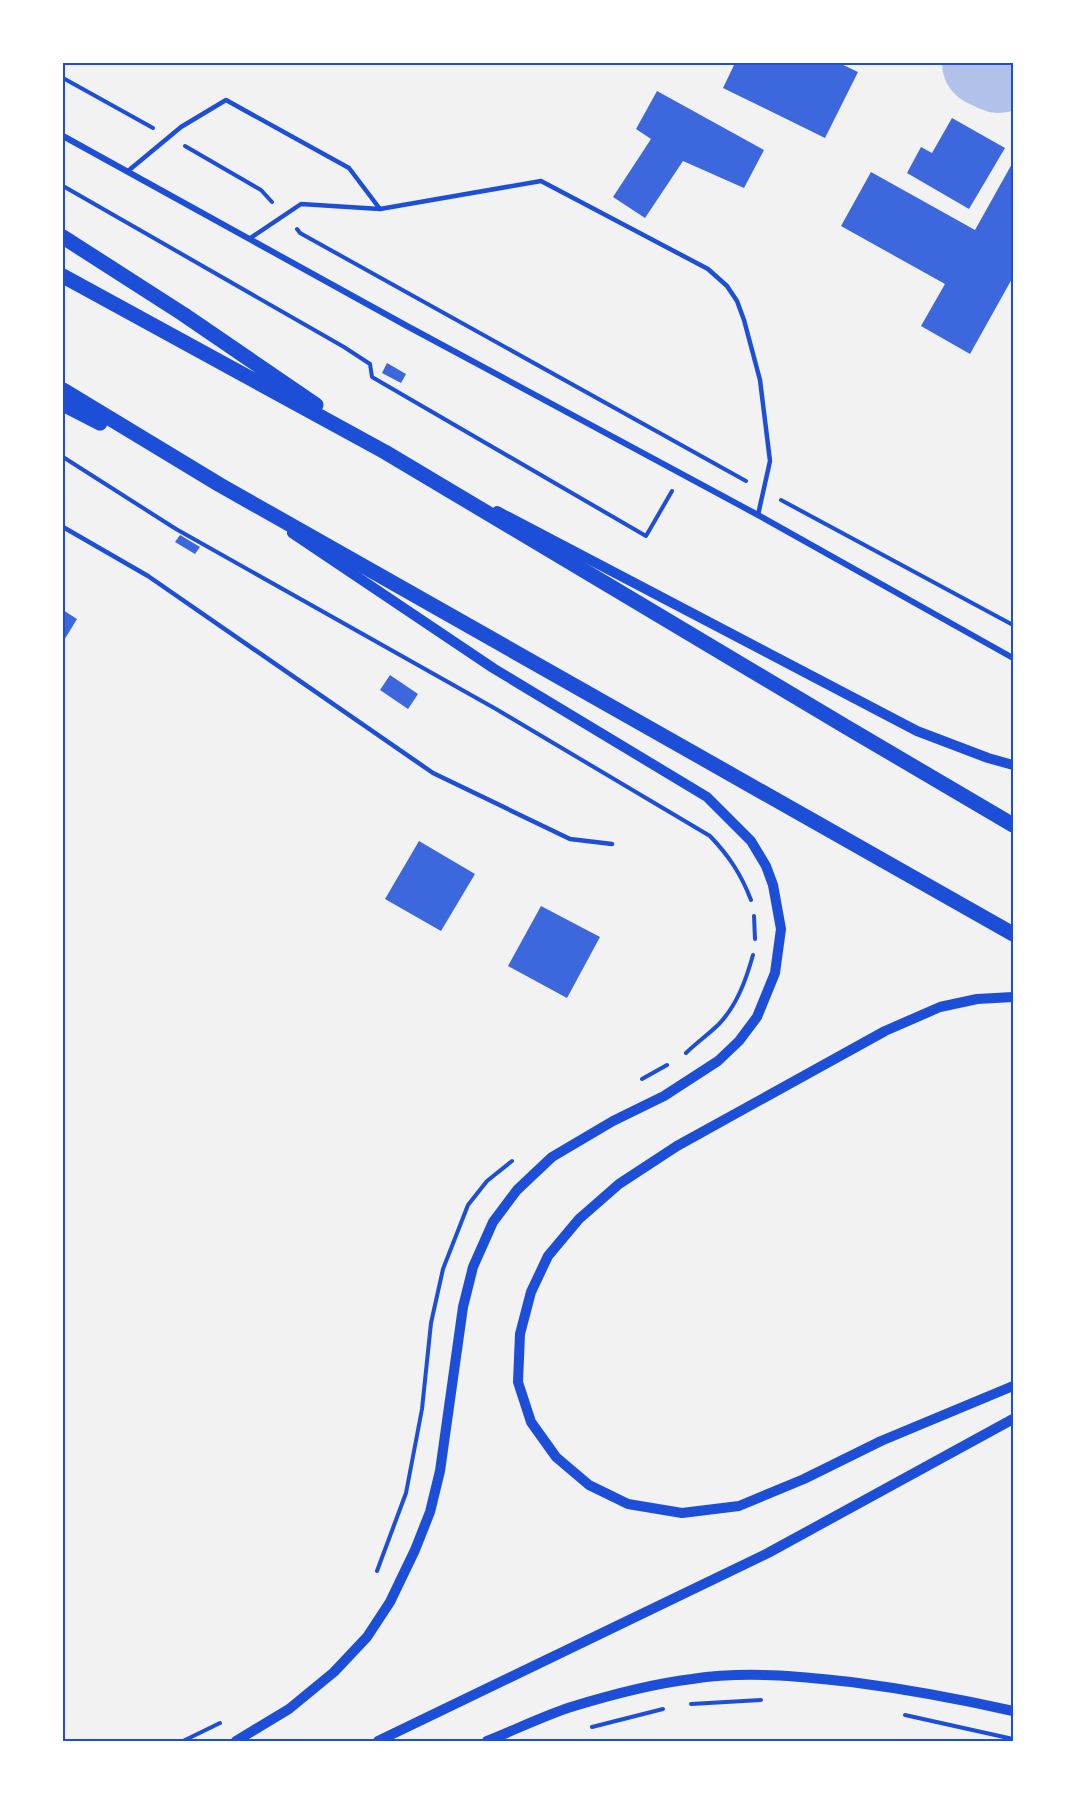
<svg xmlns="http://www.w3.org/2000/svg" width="1076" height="1804" viewBox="0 0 1076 1804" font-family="Montserrat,sans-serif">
	<rect width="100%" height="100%" fill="#f2f2f2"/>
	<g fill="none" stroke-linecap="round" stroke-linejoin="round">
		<!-- taxiway -->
		<path stroke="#b2c1ea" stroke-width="88" d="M986,63l13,6 2,-6"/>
	</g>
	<!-- building -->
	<path fill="#3d67dc" d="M735,63h104l19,9 -33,66 -102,-50z
		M657,91l107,59 -20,38 -61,-27 -38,57 -32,-21 38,-58 -15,-10z
		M952,118l53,30 -36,61 -62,-36 14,-26 11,6z
		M1013,162v115l-43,77 -49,-28 24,-42 -104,-58 30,-54 104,58z
		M387,363l19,11 -5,9 -19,-10z
		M180,535l20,12 -5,7 -20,-12z
		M63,610l14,9 -14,23z
		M390,675l28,19 -10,15 -28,-19z
		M419,841l56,33 -34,57 -56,-32z
		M541,906l59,31 -33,61 -59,-32z"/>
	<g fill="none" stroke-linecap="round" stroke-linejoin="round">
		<!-- path -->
		<path stroke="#1d4ed8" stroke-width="4" d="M63,78l90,50
			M185,146l76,44 11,12
			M63,186l281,161 26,17 2,13 274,159 26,-45
			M297,229l3,4 446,248
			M63,457l113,72 320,180 214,127c19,20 31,38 41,64
			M781,500l232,125
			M754,916l1,23
			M686,1053c10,-10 23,-19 33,-29 18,-19 27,-44 34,-69
			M642,1079l25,-14
			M377,1571l29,-78 16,-84 9,-86 12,-54 25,-64 19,-24 25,-20
			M691,1704l70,-4
			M905,1715l108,24
			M592,1727l71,-18
			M183,1741l37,-18"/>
		<!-- service -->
		<path stroke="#1d4ed8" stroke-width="4.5" d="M128,171l53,-44 45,-27 123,68 31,41
			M249,239l52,-35 79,5 161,-28 167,88 19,17 10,15 7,19 16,60 10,81 -12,54
			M63,527l85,49 285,197 137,66 42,5"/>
		<!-- minor -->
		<path stroke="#1d4ed8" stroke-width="6" d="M63,136l344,190 351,189 255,143"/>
		<!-- tertiary -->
		<path stroke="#1d4ed8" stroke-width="10" d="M497,511l420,220 71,27 25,7
			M1013,997l-36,2 -37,8 -55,24 -208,115 -58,38 -40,35 -31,37 -17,36 -11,42 -2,48 13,40 25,35 33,28 39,19 54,9 57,-7 65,-27 77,-38 132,-55
			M236,1741l53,-32 45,-37 33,-35 23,-35 25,-52 15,-38 10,-41 23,-164 10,-40 20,-45 24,-32 35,-33 61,-36 51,-25 54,-35 21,-20 18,-24 18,-44 6,-44 -8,-44 -7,-19 -15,-25 -44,-44 -214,-129 -201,-135
			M378,1741l390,-188 245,-134
			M487,1741c28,-11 56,-25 84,-34 39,-12 80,-23 121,-28 53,-8 106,-3 159,3 54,7 109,17 162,29"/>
		<!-- primary -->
		<path stroke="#1d4ed8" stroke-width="15" d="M63,237l120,77 133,91
			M63,276l322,176 463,276 165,97
			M63,390l157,95 793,449
			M63,404l37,19"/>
	</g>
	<!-- border -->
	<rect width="1076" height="1804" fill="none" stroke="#ffffff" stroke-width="129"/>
	<rect x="64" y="64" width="948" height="1676" fill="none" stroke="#1d4ed8" stroke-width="2"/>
</svg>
